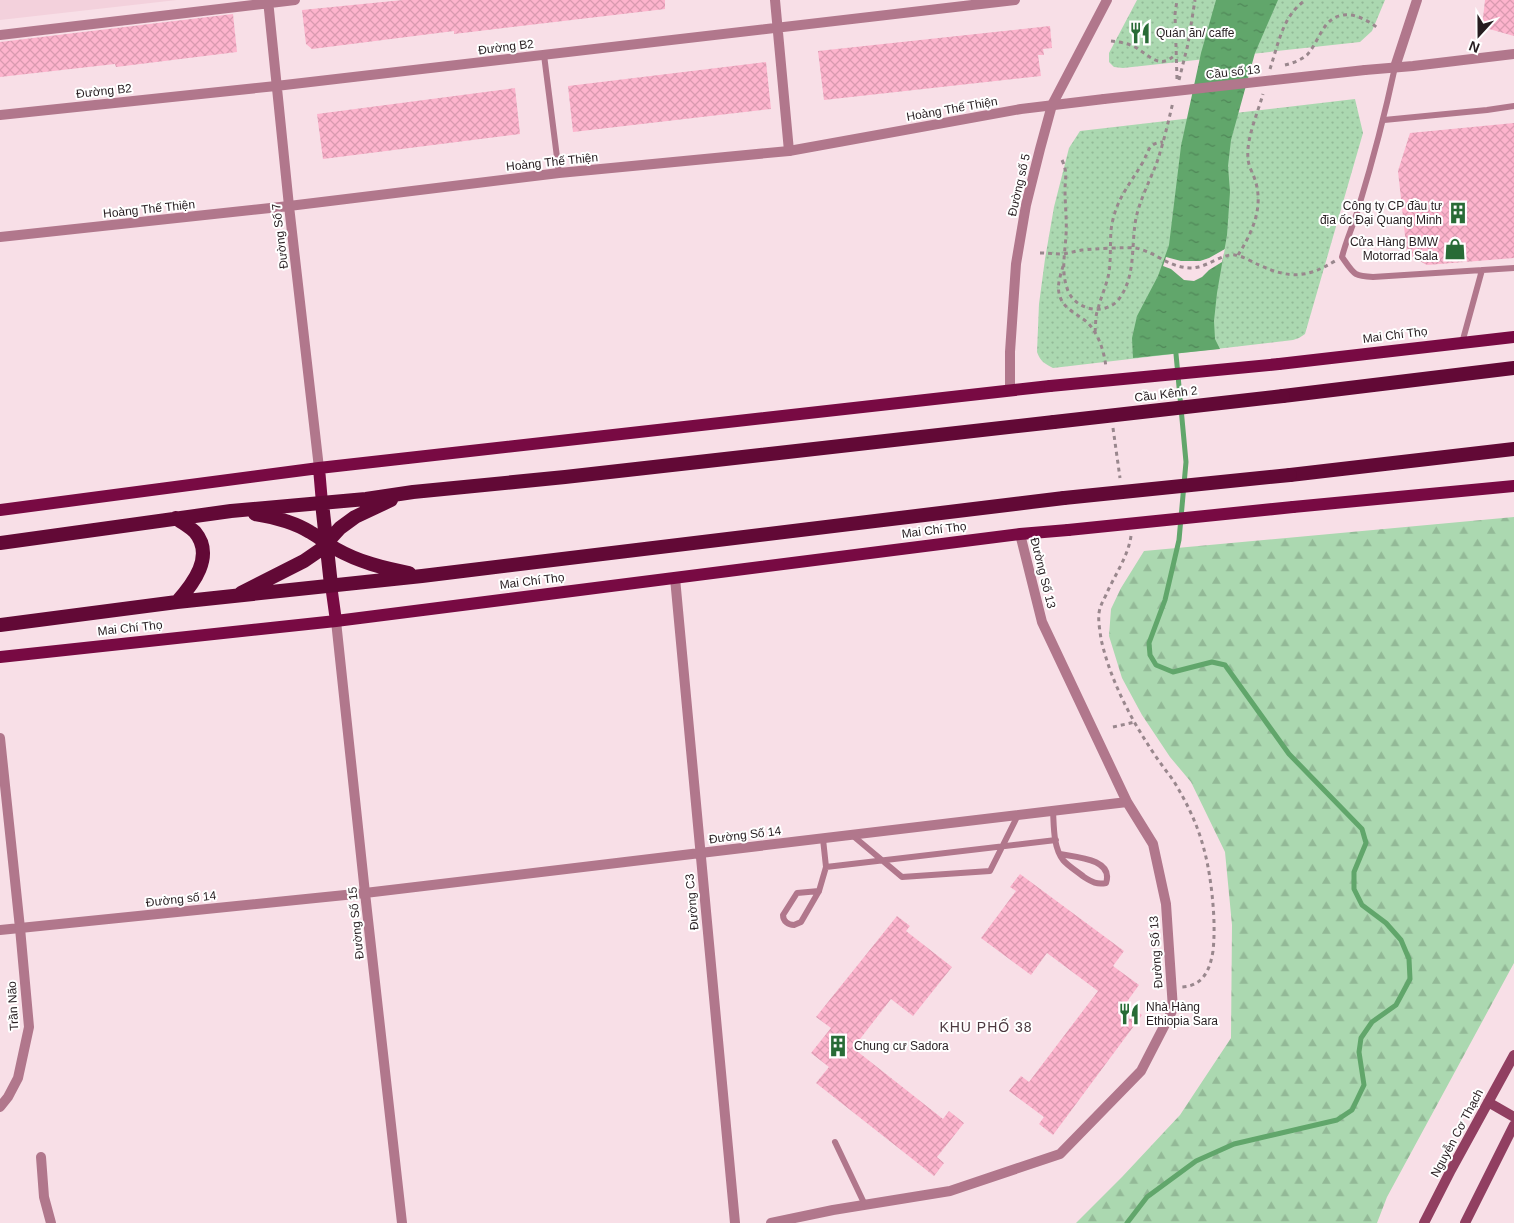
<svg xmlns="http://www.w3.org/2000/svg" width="1514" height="1223" viewBox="0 0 1514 1223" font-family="Arial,sans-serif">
	<defs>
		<pattern id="forest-firs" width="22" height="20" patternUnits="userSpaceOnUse" patternTransform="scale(1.25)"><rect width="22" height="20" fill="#abd8b0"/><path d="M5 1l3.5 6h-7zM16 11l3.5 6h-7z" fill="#93b997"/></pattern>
		<pattern id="park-dots" width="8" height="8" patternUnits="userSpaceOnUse" patternTransform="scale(1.25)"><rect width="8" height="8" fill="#abd8b0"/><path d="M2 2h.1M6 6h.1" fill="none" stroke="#93b997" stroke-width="1.8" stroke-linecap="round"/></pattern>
		<pattern id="water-ripples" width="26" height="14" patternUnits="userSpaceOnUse" patternTransform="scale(1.25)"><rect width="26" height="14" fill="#61a66b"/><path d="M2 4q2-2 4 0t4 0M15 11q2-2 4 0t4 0" fill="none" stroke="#508758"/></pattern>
		<pattern id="building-cross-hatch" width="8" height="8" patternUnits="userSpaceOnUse" patternTransform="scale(1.25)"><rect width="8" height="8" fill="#fdb4cd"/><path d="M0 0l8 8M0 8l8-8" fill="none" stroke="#d99ab0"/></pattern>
	</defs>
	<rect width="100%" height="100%" fill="#f8dfe7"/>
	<!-- built -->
	<path fill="#f3d1dc" d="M0,0h177l-177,20z"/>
	<!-- forest -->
	<path fill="url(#forest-firs)" d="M1514,517v446l-127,234 -10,26h-301l46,-46 58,-62 51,-77 1,-113 -7,-73 -34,-70 -21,-25 -28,-42 -20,-37 -13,-42 2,-27 10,-21 23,-37z"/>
	<!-- park -->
	<path fill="url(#park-dots)" d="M1137,0h248l-13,31 -12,11 -237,26 -9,-1 -5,-5v-9z
		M1355,99l8,34 -58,201 -6,4 -6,2 -240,28c-8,-4 -13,-7 -16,-16l2,-48 6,-45 9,-52 15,-59 11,-17z"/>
	<!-- water -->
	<path fill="url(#water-ripples)" d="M1216,0h62l-23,53 -24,87 -3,26 2,26 -3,43 -10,58 -3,28 1,18 5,10 -87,9 -1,-20 5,-22 21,-40 11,-31 12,-99 20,-93z"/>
	<!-- pier -->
	<path fill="#f8dfe7" d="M1225,249l-3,13 -13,8 -7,7 -8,4 -10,-1 -13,-11 -8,-3 3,-9 15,4h19l9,-3z"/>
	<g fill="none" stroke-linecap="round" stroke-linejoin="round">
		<!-- stream -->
		<path stroke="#61a66b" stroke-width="5" d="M1127,1223l20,-26 49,-36 38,-17 103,-24 15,-10 12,-25 -5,-33 2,-14 11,-16 24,-17 14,-26 -1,-20 -8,-19 -15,-17 -24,-18 -8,-16v-17l12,-29 -4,-14 -73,-75 -64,-89 -13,-3 -39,10 -17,-7 -6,-10 -1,-12 16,-43 14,-60 7,-78 -10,-108"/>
	</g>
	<!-- building -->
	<path fill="url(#building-cross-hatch)" d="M403,0h262v9l-211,25v-3l-142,18 -6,-5 -4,-34z
		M1485,0h29v36l-32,-9z
		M233,14l4,38 -121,15 -1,-3 -115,13v-35z
		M1050,26l2,22 -9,1 1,6h-6l3,21 -217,24 -6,-49z
		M766,62l5,47 -198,23 -5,-46z
		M515,88l5,46 -197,25 -6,-45z
		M1514,123v135l-87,7 -20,-11 -9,-83 12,-38z
		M1020,874l104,77 -11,15 26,19 -13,18 16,12 -89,120 -14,-11 5,-7 -35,-26 12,-15 8,6 69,-91 -51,-38 -16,22 -50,-37 35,-47 -6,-4z
		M897,916l13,10 -4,5 46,36 -39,49 -22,-17 -38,49 90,71 6,-8 15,12 -27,34 7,6 -10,13 -118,-93 13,-16 -18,-14 20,-25 -15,-11z"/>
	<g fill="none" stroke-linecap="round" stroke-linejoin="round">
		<!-- path -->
		<path stroke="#99878d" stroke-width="3" stroke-dasharray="4 4" stroke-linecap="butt" d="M1111,41c8,1 16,2 24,6 14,8 24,23 40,8
			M1285,65c8,-2 16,-5 22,-10 8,-9 12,-21 19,-30 16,-19 38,-8 53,4
			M1270,69c8,-24 13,-55 36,-69
			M1177,79l-2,-65 2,-14
			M1179,80l9,-36 7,-44
			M1062,160c6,13 3,18 3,30 0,15 2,30 1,45 -1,19 -5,35 1,53 3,10 11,17 21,20 12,4 27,-1 33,-12 15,-23 10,-52 15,-78 4,-18 13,-36 20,-53 7,-20 12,-42 17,-63
			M1040,253c8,0 15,1 23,1 6,-1 12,-3 19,-4 12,-1 41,-3 53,-2 20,3 33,20 57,20 16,-1 31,-15 43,-13 8,1 17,7 24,10 31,14 48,13 76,-4
			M1238,255c14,-22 25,-46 18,-72 -2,-8 -8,-17 -8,-25 -2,-19 10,-46 15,-64
			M1063,266c-2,8 -6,18 -4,27 3,16 18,20 29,30 11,12 16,28 18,44
			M1095,332c1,-8 0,-16 3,-23 3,-13 9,-24 11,-37 2,-13 1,-28 2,-42 4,-30 18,-44 32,-68 6,-11 5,-19 20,-20
			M1113,428l7,50
			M1131,536c-3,21 -17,40 -25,59 -3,6 -6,11 -7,18 -1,8 1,18 2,26 8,36 26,73 46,104 8,13 17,25 26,37 24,39 34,69 39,114 2,19 3,38 1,57 -3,19 -10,35 -31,36
			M1113,727l22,-5"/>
		<!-- service -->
		<path stroke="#b1778c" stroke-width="6" d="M544,55l15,118
			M1395,67c-10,47 -22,93 -36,139 -5,18 -13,34 -17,51 12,17 11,19 31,20l141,-9
			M1384,120l103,-10 27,-4
			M1462,343l20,-73
			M1053,811c1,15 0,36 10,49 5,6 15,12 21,17 8,5 13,8 22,6 8,-24 -30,-26 -46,-29
			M852,835l50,42 88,-6 28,-56
			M826,867l230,-27
			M819,891l-22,2 -14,22c0,6 5,10 11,10l7,-3 18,-31 7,-24 -3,-28
			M835,1142l30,63"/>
		<!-- minor -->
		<path stroke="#b1778c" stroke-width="10" d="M268,0l21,206
			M775,0l14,151
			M0,35l295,-35
			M1395,67l22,-67
			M0,115l276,-29 739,-86
			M1010,391v-39l6,-88 10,-59 14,-56 12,-44 55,-105
			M675,578l60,645
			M0,738l20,190 -20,2
			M41,1157l3,40 7,26
			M402,1223l-37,-330 762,-91
			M771,1223l62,-13 117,-19 110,-37 81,-83 32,-62 -7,-105 -13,-60 -26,-42 -85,-180 -22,-88"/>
		<!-- tertiary -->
		<path stroke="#b1778c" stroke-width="10" d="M1365,70l48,-4 101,-12
			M289,206l30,262
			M0,237l289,-31 270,-33 230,-22 232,-42 83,-10
			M0,1107l8,-10 10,-19 11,-51 -9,-99 345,-35 -29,-272"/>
		<!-- secondary -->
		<path stroke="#913f61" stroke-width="10" d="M1488,1102l26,15
			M1424,1223l27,-53 63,-115
			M1465,1223l49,-98"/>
		<!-- primary -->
		<path stroke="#780a43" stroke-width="12" d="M1279,364l235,-27
			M319,468l3,35
			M1293,507l221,-21
			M0,510l319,-42 731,-82
			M331,585l5,36
			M0,657l336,-36 684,-87 48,-4"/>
		<!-- trunk -->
		<path stroke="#620936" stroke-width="14" d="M1283,396l231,-28
			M1290,475l224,-26
			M322,503l9,82
			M255,514c19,3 39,8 55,18 9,5 17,12 26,17 23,13 47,19 73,24
			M176,518c5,4 14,9 19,14 20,24 -2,52 -18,70
			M0,543l231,-32 135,-12 47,-7 152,-15 489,-55
			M241,593l63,-32 16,-11 20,-22 15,-11 36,-17
			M0,625l177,-23 245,-26 642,-78"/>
		<!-- tertiary-bridge -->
		<path stroke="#b1778c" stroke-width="10" d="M1104,99l261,-29"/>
		<!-- primary-bridge -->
		<path stroke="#780a43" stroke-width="12" d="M1050,386l229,-22
			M1068,530l225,-23"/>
		<!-- trunk-bridge -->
		<path stroke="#620936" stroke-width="14" d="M1054,422l229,-26
			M1064,498l226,-23"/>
	</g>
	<!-- icons -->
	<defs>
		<g id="restaurant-bare" transform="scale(1.725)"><path d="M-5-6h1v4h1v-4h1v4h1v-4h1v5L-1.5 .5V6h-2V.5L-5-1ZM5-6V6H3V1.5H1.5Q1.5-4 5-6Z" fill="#286b36" stroke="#fff" stroke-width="2.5" paint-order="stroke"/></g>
		<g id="building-bare" transform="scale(1.725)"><path d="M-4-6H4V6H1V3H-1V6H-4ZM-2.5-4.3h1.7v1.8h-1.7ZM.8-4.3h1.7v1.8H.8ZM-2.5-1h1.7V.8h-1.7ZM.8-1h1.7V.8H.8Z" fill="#286b36" stroke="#fff" stroke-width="2.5" paint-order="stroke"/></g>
		<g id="shop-bare" transform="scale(1.725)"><path d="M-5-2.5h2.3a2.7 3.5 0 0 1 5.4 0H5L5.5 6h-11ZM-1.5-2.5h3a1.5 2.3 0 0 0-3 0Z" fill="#286b36" stroke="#fff" stroke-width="2.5" paint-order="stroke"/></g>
	</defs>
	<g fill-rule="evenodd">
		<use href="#restaurant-bare" x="1140" y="33"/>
		<use href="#building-bare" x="1458" y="213"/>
		<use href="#shop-bare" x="1455" y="249"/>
		<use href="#restaurant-bare" x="1129" y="1014"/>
		<use href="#building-bare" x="838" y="1046"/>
	</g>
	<g text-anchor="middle" stroke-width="4" stroke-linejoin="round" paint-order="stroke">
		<!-- poi labels -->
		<g font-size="12" fill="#261d20" stroke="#fff" text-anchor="start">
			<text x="1156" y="37">Quán ăn/ caffe</text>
			<text x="1442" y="210" text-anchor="end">Công ty CP đầu tư<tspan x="1442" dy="14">địa ốc Đại Quang Minh</tspan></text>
			<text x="1438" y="246" text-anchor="end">Cửa Hàng BMW<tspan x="1438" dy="14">Motorrad Sala</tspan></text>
			<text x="1146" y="1011">Nhà Hàng<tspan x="1146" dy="14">Ethiopia Sara</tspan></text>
			<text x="854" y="1050">Chung cư Sadora</text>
		</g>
		<!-- street labels -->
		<g font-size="12" fill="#261d20" stroke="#fff">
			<text transform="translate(506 47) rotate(-7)" y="4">Đường B2</text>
			<text transform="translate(1233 72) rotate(-6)" y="4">Cầu số 13</text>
			<text transform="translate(104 91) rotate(-6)" y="4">Đường B2</text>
			<text transform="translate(952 109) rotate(-10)" y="4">Hoàng Thế Thiện</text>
			<text transform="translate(552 162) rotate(-6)" y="4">Hoàng Thế Thiện</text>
			<text transform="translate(1019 185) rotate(-77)" y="4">Đường số 5</text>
			<text transform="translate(149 209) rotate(-6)" y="4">Hoàng Thế Thiện</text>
			<text transform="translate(280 236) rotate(-97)" y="4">Đường Số 7</text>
			<text transform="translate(1395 335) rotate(-7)" y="4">Mai Chí Thọ</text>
			<text transform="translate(1166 394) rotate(-7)" y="4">Cầu Kênh 2</text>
			<text transform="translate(934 530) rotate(-7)" y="4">Mai Chí Thọ</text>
			<text transform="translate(1043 573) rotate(76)" y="4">Đường Số 13</text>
			<text transform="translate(532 581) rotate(-7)" y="4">Mai Chí Thọ</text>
			<text transform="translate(130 628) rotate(-6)" y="4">Mai Chí Thọ</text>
			<text transform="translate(745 835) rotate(-7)" y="4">Đường Số 14</text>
			<text transform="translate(181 899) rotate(-6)" y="4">Đường số 14</text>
			<text transform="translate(692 902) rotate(-95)" y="4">Đường C3</text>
			<text transform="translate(356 923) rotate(-96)" y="4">Đường Số 15</text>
			<text transform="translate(1156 952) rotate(-94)" y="4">Đường Số 13</text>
			<text transform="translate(13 1006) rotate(-93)" y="4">Trần Não</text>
			<text transform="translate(1457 1133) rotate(-62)" y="4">Nguyễn Cơ Thạch</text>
		</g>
		<!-- neighbourhood labels -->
		<g font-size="14" letter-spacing="1" fill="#4c383f" stroke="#fff">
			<text x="986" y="1032">KHU PHỐ 38</text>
		</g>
	</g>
	<!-- north arrow -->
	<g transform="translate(1479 35) rotate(201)" stroke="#ffffff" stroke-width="4" paint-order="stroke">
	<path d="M0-4L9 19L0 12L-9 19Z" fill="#261d20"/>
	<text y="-8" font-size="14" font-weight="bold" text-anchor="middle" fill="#261d20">N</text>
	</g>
</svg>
